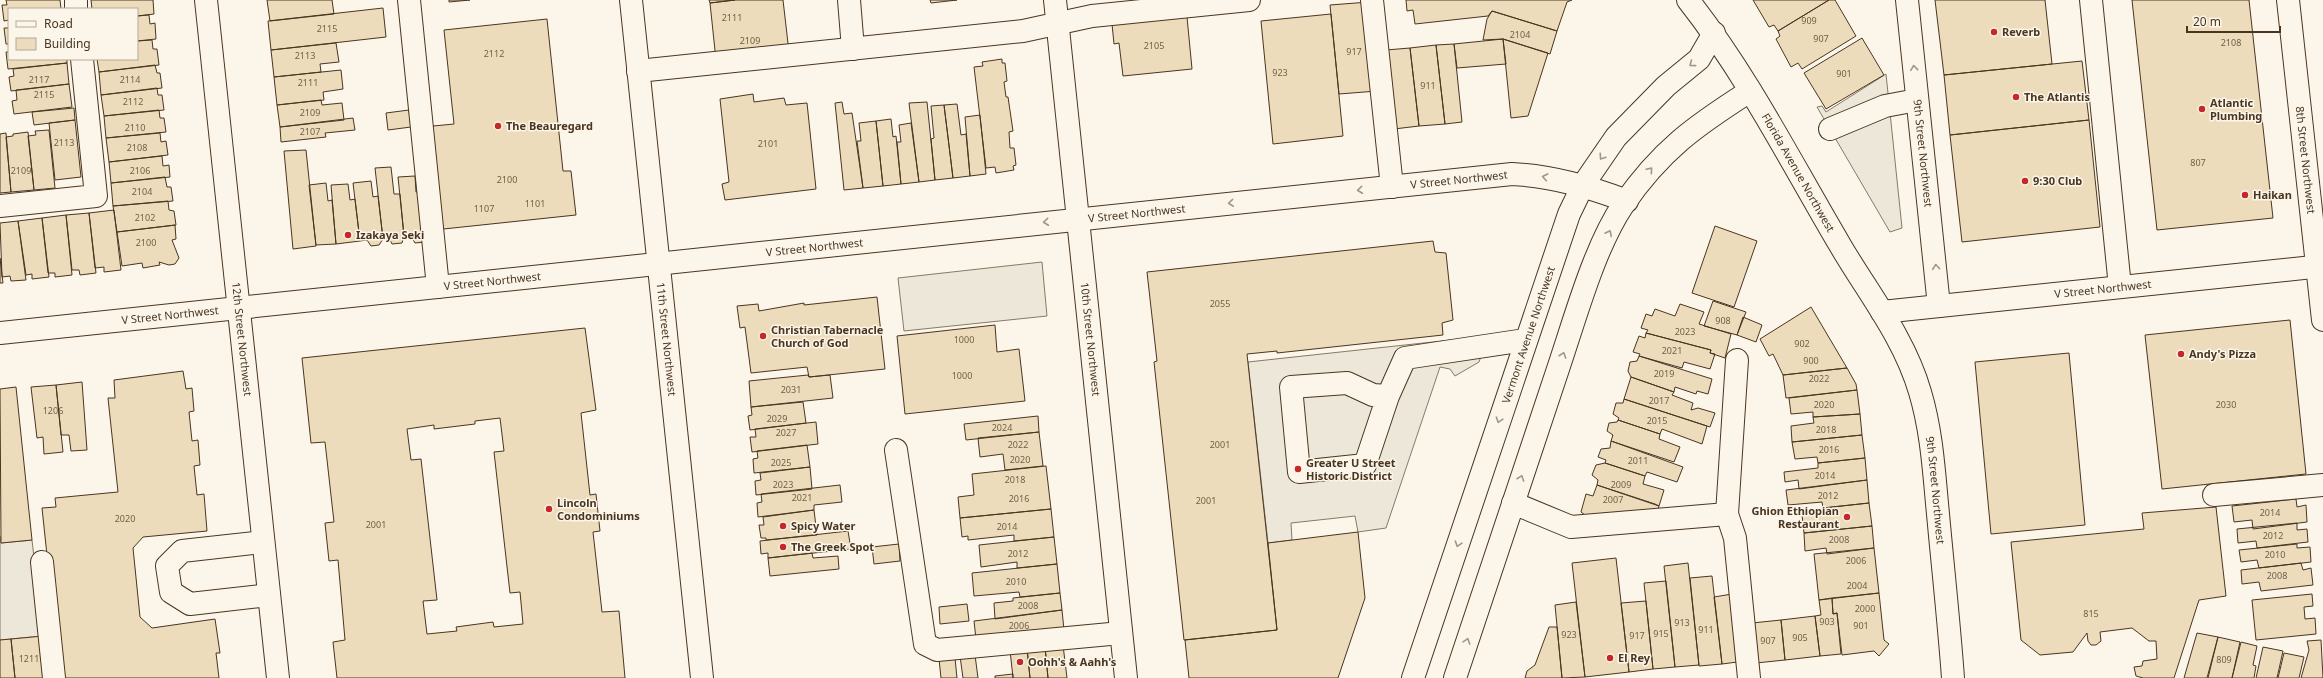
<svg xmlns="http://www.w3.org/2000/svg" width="2323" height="678" viewBox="0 0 2323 678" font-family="'Noto Sans',sans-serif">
	<rect width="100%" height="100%" fill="#fbf6e9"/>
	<!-- parking -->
	<path fill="#ede7d9" stroke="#887966" d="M1886,74l16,154 -12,4 -73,-125 5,-1 4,6z
		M1042,262l5,54 -143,15 -6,-53z
		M1488,336l-9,26 -24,14 -5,-7 -10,-2 -54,161 -28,4 -3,-16 -64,7 1,17 -24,3 -20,-181z
		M0,536l1,7 31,-3 11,96 -43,4z"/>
	<!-- building -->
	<path fill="#ecdcbc" stroke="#4a3520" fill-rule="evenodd" d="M6,0h54l1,9h-52v11l-5,1 -2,-16h5z
		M91,0h62l1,14 -17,2v-7h-45z
		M267,0h65l2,14 -64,7z
		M449,0h21l-21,2z
		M709,0h26l-25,3z
		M735,0h48l6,52 -73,8 -6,-57z
		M930,0h27l-26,3z
		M1406,0h166l-5,2 -10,29 -65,-20 -4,5 -73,8 -2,-14 -6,1z
		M1753,0h76l-51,31 -4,-6 -5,2z
		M1829,0h6l21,36 -54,33 -4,-6 -7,4 -15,-28 4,-3 -2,-5z
		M1935,0h110l7,64 -108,11z
		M2132,0h117l24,218 -116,12z
		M1369,2l8,89 -38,3 -9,-89z
		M383,8l3,29 -115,13 -3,-29z
		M1492,11l65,20 -7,23 -47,-15 -20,1 4,-21z
		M1331,14l12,122 -70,8 -12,-123z
		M149,15l1,9 5,-1 1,16 -19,2v-25z
		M1187,17l5,52 -69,7 -4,-33 -5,1 -2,-20z
		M547,19l16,152h8l5,44 -142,15 -11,-103 31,-3 -10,-94z
		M4,28h5v16h-3z
		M1862,38l22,37 -58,34 -22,-36z
		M1503,39l45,14 -20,63 -17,2z
		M1503,39l3,25 -49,4 -3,-24z
		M152,40l1,9h4l2,16 -60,7 -2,-13h40v-18z
		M336,43l3,19 -19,2 1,8 -47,5 -3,-27z
		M1454,44l8,78 -17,2 -9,-79z
		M1436,45l9,79 -26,2 -9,-78z
		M1410,48l9,78 -25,3 -8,-79z
		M6,52h3v7h58v4l-59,6z
		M1002,59v4h3l2,18 -3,1 2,15h2l5,34 -4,1 1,16h4l2,17 -3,1 1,4 -18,3 -1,-6 -9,1 -12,-101 9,-1 -1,-4z
		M2082,61l7,59 -139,15 -6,-60z
		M67,63l2,21 -58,7 -2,-14 5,-1 -1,-7z
		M155,65l2,8h3l2,15 -61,7 -2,-23z
		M341,70l2,19 -20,3 1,8 -47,5 -3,-28z
		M69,84l3,23 -58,7 -2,-13 5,-1 -1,-10z
		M157,88l1,7h4l2,15 -60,6 -3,-21z
		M753,94l1,8 30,-4 2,7 21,-2 9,86 -91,11 -3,-16 7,-2 -9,-83z
		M321,100l1,5 20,-2 2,17 -64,7 -3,-22z
		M842,102l2,12 8,-1 11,75 -19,2 -9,-87z
		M927,102l8,78 -16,2 -10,-79z
		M957,104l4,31 5,-1 4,42 -17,2 -9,-73z
		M944,105l9,73 -18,2 -4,-41 3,-1 -3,-32z
		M74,108l1,12 -41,5 -2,-13z
		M159,110l1,8h4l2,14 -60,6 -2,-22z
		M409,110l2,17 -23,3 -2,-17z
		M980,115l6,59 -16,2 -5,-59z
		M353,118l2,12 -30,3 1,4 -45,5 -1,-15z
		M891,119l2,18 3,-1 5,48 -18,2 -7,-65z
		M75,120l6,57 -26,3 -6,-57z
		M2089,120l11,107 -138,15 -12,-107z
		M876,121l7,65 -20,2 -6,-47h4l-2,-18z
		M911,123l8,59 -18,2 -4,-42h4l-2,-17z
		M49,130l6,58 -21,2 -6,-54 8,-1 -1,-4z
		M28,132l6,58 -23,2 -5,-55 7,-1v-2z
		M6,133l5,59 -11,1v-59z
		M160,133l1,9 5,-1 2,14 -59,7 -3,-24z
		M306,150l10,96 -23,3 -9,-98z
		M162,156l1,10 6,-1 1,12 -59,6 -2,-21z
		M391,167l3,27h6l4,42 -2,7 -10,1 -3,-6 -6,1 -8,-71z
		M415,176l1,16 6,-1 3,51 -10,1 -4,-7h-7l-6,-59z
		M165,177l2,10h4l2,14 -60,5 -2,-23z
		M371,181l2,16 5,-1 5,43 -4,6 -8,1 -4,-6 -7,1 -7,-58z
		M326,183l2,18 4,-1 4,44 -20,1 -7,-60z
		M348,184l2,16 5,-1 5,42 -24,3 -5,-59z
		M168,201l1,9 5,1 2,14 -59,7 -4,-26z
		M114,210l7,60 -17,2v-5l-9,1 -6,-55z
		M89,213l7,60 -16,2 -1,-5h-7l-6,-55z
		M66,215l6,60 -17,2v-4h-7l-6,-55z
		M42,218l7,59 -17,2v-5l-6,1 -8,-54z
		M18,221l8,59 -15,1 -1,-5 -8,1 -2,-54z
		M175,225l1,14 -4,1 7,18 -4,6 -6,1 -10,-3 1,3 -17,3 -1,-5 -20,3 -5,-34z
		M1715,226l42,15 -23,66 -42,-14z
		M1433,241l2,11 11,1 7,67 -11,3 1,12 -166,18v-2l-30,3 30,276 -93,10 -30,-278 3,-1 -10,-89z
		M0,258l3,25h-3z
		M877,297l8,72 -76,8 -2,-10 -56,6 -6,-46 -5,1 -3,-22 21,-2 1,7 45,-8v2z
		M1713,301l33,11 -9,23 -33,-9z
		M1680,304l24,8 -5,12 32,10 -6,24 -15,-5 1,-3 -65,-17 2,-3 -7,-2 5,-14 6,2 3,-7 20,7z
		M1811,307l36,61 -64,7 -10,-21 -4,2 -9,-17z
		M1743,317l19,8 -6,17 -19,-7z
		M2290,320l16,154 -144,15 -17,-154z
		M995,325l2,27 22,-3 6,52 -120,13 -8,-78z
		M585,328l11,82 -15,3 9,82 6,-1 4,37 -7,1 9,80 17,-1 6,67h-288l-4,-36 12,-2 -7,-80 -9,1 -4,-38 9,-1 -9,-80 -14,1 -9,-85zM500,418l4,33 -10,1 16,141 10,-1 3,32 -29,3 -1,-5 -37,5 1,4 -30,3 -4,-33 14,-1 -16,-141 -10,1 -4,-31 27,-4v4l41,-5v-3z
		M1646,333l65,17 -1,3 5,1 -5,15 -26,-7 -2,6 -43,-12 1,-2 -7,-2 6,-16 6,2z
		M2069,353l16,172 -94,9 -16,-172z
		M1639,356l73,23 -4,15 -11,-3 -1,3 -21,-7 -1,5 -43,-15 -3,-6 2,-9 7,-1z
		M1847,368l9,16 1,6 -71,8 -3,-23z
		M183,371l3,18 6,-1 2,23 -5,1 3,29 6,-1 2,25 -6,1 3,29 7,-1 3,37 -64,6 -10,11 7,69 12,11 63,-9 5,34h-4l3,25h-159l-18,-170 14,-1 -1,-9 63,-6 -10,-94h7l-1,-18z
		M808,375l1,2 21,-2 3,23 -82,9 -2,-26z
		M1631,377l43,15 -2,3 21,8 -2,7 7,-2 17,5 -5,14 -86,-28z
		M82,382l5,68 -16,1 -2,-16h-8l-5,-50z
		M56,385l7,67 -19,2 -1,-17 -6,1 -6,-51z
		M16,387l16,153 -31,3 -1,-154z
		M1857,390l3,24 -47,3v-5l-22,2 -2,-16z
		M1624,399l83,27 -5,18 -40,-15 -2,5 -42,-14 1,-2 -6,-4 3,-11h7z
		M803,402l3,21 -56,7 -2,-14 4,-1 -1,-8z
		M1860,414l2,21 -70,7 -1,-16 23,-3 -1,-6z
		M1038,416l1,16 -73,8 -2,-16z
		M1618,420l42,14 -1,5 21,8 -6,15 -63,-21 2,-6 -6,-4 2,-8 8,-1z
		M816,422l2,22 -66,8 -2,-15h6l-1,-8z
		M1039,432l4,34 -38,4 -2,-16 -23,3 -2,-19z
		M1862,435l3,23 -47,5 -1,-6 -22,2 -3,-17z
		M1611,441l72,26 -6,15 -30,-10 -2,4 -40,-13 1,-3 -8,-3 3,-8 9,-1z
		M807,445l3,22 -56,6 -1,-14 5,-1 -1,-7z
		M1865,458l2,22 -68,9 -1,-9 -13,2 -1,-10 34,-4v-5z
		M1605,463l40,13 -2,8 21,6 -5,16 -62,-21 1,-5 -6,-5 4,-10z
		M1046,466l5,43 -91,9 -2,-21 16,-2 -2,-21z
		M810,467l2,22 -56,6 -1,-14 6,-1 -1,-7z
		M1867,480l2,23 -46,5 -1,-6 -34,3 -2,-15z
		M840,485l2,17 -28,3v5l-56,7 -1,-14 5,-1 -1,-8z
		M1597,485l58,19 4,2 -1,3 -74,9 1,-3 -4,-3 5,-18 7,2z
		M2296,499l1,8 9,-2 1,17 -54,7 -1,-9 -18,2 -2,-16z
		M1869,503l3,23 -68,7 -2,-18 21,-3v-4z
		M2216,507l10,89 -27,4 -25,78h-31l-7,-2 -2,-9 8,-1 1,-5 14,-2 -1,-18h-7l-17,-13 -32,4 1,9 -5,4h-5l-3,-4 -1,-8 -14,19 -33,3 -19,-15 -10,-98 133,-13 -2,-16z
		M1051,509l3,28 -40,4v-6l-46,5v-4l-6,1 -2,-19z
		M814,510l3,25 -51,5v-2h-5l-2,-13h5l-1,-8z
		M2297,523v7l10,-1 1,13 -51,6 -1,-7 -18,2 -1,-14z
		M1872,526l2,22 -47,6 -1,-6 -21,3 -1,-18z
		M848,531l3,18 -83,9v-5l-7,1 -1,-13z
		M1358,532l7,66 -27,80h-149l-4,-38 92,-10 -9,-87z
		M1054,537l3,27 -40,4v-6l-36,5 -2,-22z
		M899,544l1,17 -26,3 -2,-17z
		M2297,544v4l13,-1 1,15 -52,6 -2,-8 -16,2 -2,-12z
		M1874,548l5,45 -60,7 -5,-46z
		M812,553l1,5 25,-2 1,13 -69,7 -2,-18z
		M1616,558l13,114 -44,5 -13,-114z
		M1688,563l11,102 -24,2 -11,-101z
		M2301,563l2,7 8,-2 2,17 -52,6 -2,-9 -17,2 -1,-14z
		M1057,564l3,29 -40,4 -1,-5 -45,4 -2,-23z
		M1712,576l10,88 -23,2 -9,-88z
		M1666,581l9,86 -22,2 -9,-86z
		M1060,593l2,17 -67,9 -1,-16 19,-2v-3z
		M1879,593l5,47 5,4 -10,12 -5,-5 -32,4 -5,-42 -4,1 -1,-16z
		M1732,594l13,67 -23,3 -8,-67z
		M2312,594l1,12 -9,1 1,12 10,-1 1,16 -60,6 -4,-40z
		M1832,598l1,16 4,-1 4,41 -21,2 -5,-40 6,-1 -2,-15z
		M1646,601l7,68 -24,3 -8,-69z
		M1576,602l9,75 -23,1 -7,-73z
		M967,604l2,17 -29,3 -1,-17z
		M1062,610l2,20 -88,9 -2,-18z
		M1815,616l5,40 -35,4 -4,-40z
		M1781,620l4,40 -29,3 -4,-40z
		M1549,627h8l5,51h-37l2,-7 8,-6z
		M2197,633l21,4 -11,41h-23z
		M43,636l4,42h-32l-4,-39z
		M2218,637l22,5 -8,36h-24z
		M11,639l4,39h-15v-38z
		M2321,640l2,38h-22l8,-28 -2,-9z
		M2241,642l16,4 -4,19 3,1 -2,12h-22z
		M1063,645l4,33h-19l-3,-31z
		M1045,647l3,31h-18l-3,-30z
		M2263,647l20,4 -6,27h-21z
		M1027,648l3,30h-17l-3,-28z
		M2284,653l20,4 -5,21h-21z
		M975,655l3,23h-15l-3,-22z
		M955,658l2,20h-16l-2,-19z
		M1013,674v4h-18v-2z"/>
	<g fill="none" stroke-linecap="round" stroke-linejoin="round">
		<!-- minor casing -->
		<g stroke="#4a3520" stroke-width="24">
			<g id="minor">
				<path d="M76,0v9"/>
				<path id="s1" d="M206,0l72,678"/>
				<path d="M409,0l29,287"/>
				<path id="s2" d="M631,0l71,678"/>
				<path d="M849,0l4,49"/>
				<path id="s3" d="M1055,0l71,678"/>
				<path d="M1372,0l20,187"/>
				<path id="s4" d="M1907,0l32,306"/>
				<path d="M2091,0l29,287"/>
				<path id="s5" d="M2288,0l35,320"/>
				<path d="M638,71l385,-40 69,-15 157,-16"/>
				<path d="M1830,129l55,-23 32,-6"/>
				<path d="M0,206l96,-10 -14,-137"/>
				<path id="s6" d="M1882,312l441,-46"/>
				<path id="s7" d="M0,333l1512,-159c41,2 77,13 115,27"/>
				<path d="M1388,396l-15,-1 -26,-12 -56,4 8,85 66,-7 23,-69 17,-38 120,-18"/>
				<path d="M896,450l29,194 12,6 184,-17"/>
				<path d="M2214,495l109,-10"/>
				<path d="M1513,503l58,24 156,-13 8,24 14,140"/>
				<path d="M1727,514l10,-154"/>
				<path d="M263,542l-81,9 -15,15 4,26 19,12 79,-9"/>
				<path d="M42,562l12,116"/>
				<path id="s8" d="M1413,678l156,-464 14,-29 33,-48 50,-51 33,-27 15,-26"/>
				<path d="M1455,678c34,-103 68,-206 103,-309 17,-50 36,-121 65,-164 38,-55 72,-79 127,-114"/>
			</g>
		</g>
		<!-- major casing -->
		<g stroke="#4a3520" stroke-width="24">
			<g id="major">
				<path id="s9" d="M1688,0c59,75 103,162 152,245 28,48 64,92 80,147 12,40 14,81 18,122 5,55 11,109 15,164"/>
			</g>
		</g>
		<!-- minor -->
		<use href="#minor" stroke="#fbf6e9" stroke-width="22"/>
		<!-- major -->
		<use href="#major" stroke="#fbf6e9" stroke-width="22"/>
	</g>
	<!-- one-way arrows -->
	<defs><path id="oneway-chevron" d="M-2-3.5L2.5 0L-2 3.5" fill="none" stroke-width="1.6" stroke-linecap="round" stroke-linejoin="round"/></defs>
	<g stroke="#a29684">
		<use href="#oneway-chevron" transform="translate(1692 64) rotate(143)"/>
		<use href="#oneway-chevron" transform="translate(1914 68) rotate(-96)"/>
		<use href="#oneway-chevron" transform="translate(1602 157) rotate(124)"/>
		<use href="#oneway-chevron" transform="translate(1650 170) rotate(-49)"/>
		<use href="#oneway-chevron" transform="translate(1545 177) rotate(-169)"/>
		<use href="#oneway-chevron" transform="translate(1360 190) rotate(174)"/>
		<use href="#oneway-chevron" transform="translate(1231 203) rotate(174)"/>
		<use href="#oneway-chevron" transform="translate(1046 222) rotate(174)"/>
		<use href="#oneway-chevron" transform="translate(1609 233) rotate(-64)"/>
		<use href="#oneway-chevron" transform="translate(1936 267) rotate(-95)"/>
		<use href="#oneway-chevron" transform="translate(1563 355) rotate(-71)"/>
		<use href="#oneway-chevron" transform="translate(1499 420) rotate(108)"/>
		<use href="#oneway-chevron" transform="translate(1521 478) rotate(-71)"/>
		<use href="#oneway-chevron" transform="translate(1458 544) rotate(108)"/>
		<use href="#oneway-chevron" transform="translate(1467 641) rotate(-72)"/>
	</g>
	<!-- markers -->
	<g fill="#c62828" stroke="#fbf6e9" stroke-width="1.5">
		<circle cx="1994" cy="32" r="4"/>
		<circle cx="2016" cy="97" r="4"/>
		<circle cx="2202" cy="109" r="4"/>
		<circle cx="498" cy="126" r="4"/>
		<circle cx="2025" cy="181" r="4"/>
		<circle cx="2245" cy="195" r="4"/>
		<circle cx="348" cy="235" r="4"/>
		<circle cx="763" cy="336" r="4"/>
		<circle cx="2181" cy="354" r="4"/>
		<circle cx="1298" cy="469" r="4"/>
		<circle cx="549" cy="509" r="4"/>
		<circle cx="1847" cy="517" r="4"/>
		<circle cx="783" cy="526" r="4"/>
		<circle cx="783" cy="547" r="4"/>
		<circle cx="1610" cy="658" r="4"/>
		<circle cx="1020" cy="662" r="4"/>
	</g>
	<g text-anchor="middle" stroke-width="3" stroke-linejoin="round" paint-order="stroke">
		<!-- number labels -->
		<g font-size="9" fill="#725f47">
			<text x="732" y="21">2111</text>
			<text x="1809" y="24">909</text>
			<text x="327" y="32">2115</text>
			<text x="1520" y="38">2104</text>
			<text x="1821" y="42">907</text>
			<text x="750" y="44">2109</text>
			<text x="2231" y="46">2108</text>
			<text x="1154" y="49">2105</text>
			<text x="1354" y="55">917</text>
			<text x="494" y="57">2112</text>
			<text x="305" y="59">2113</text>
			<text x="1280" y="76">923</text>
			<text x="1844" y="77">901</text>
			<text x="39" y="83">2117</text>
			<text x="130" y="83">2114</text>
			<text x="308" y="86">2111</text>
			<text x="1428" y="89">911</text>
			<text x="44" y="98">2115</text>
			<text x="133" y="105">2112</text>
			<text x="310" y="116">2109</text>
			<text x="135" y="131">2110</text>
			<text x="310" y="135">2107</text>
			<text x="64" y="146">2113</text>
			<text x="768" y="147">2101</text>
			<text x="137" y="151">2108</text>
			<text x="2198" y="166">807</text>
			<text x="21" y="174">2109</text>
			<text x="140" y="174">2106</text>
			<text x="507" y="183">2100</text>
			<text x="142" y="195">2104</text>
			<text x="535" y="207">1101</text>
			<text x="484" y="212">1107</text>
			<text x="145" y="221">2102</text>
			<text x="146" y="246">2100</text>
			<text x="1220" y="307">2055</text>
			<text x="1723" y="324">908</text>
			<text x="1685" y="335">2023</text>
			<text x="964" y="343">1000</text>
			<text x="1802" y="347">902</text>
			<text x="1672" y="354">2021</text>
			<text x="1811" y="364">900</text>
			<text x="1664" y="377">2019</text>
			<text x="962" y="379">1000</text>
			<text x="1819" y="382">2022</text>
			<text x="791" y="393">2031</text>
			<text x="1659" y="404">2017</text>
			<text x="1824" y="408">2020</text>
			<text x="2226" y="408">2030</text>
			<text x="53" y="414">1206</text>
			<text x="777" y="422">2029</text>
			<text x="1657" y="424">2015</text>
			<text x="1002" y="431">2024</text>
			<text x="1826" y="433">2018</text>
			<text x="786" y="436">2027</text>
			<text x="1018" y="448">2022</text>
			<text x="1220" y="448">2001</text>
			<text x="1829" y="453">2016</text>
			<text x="1020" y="463">2020</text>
			<text x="1638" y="464">2011</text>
			<text x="781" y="466">2025</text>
			<text x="1825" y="479">2014</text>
			<text x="1015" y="483">2018</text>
			<text x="783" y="488">2023</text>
			<text x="1621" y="488">2009</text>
			<text x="1828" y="499">2012</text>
			<text x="802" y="501">2021</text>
			<text x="1019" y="502">2016</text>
			<text x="1613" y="503">2007</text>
			<text x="1206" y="504">2001</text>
			<text x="2270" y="516">2014</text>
			<text x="125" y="522">2020</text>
			<text x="376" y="528">2001</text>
			<text x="1007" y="530">2014</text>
			<text x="2273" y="539">2012</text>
			<text x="1839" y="543">2008</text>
			<text x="1018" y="557">2012</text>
			<text x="2275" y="558">2010</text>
			<text x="1856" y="564">2006</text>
			<text x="2277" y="579">2008</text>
			<text x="1016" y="585">2010</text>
			<text x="1857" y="589">2004</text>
			<text x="1028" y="609">2008</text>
			<text x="1865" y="612">2000</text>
			<text x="2091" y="617">815</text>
			<text x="1827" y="625">903</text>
			<text x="1682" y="626">913</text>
			<text x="1019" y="629">2006</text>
			<text x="1861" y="629">901</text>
			<text x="1706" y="633">911</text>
			<text x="1661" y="637">915</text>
			<text x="1569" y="638">923</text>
			<text x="1637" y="639">917</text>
			<text x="1800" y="641">905</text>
			<text x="1768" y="644">907</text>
			<text x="29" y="662">1211</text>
			<text x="2224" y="663">809</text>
		</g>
		<!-- poi labels -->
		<g font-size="11" font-weight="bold" fill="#4a3520" stroke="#fbf6e9" text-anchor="start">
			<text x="2002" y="36">Reverb</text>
			<text x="2024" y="101">The Atlantis</text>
			<text x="2210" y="107">Atlantic<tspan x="2210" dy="13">Plumbing</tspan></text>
			<text x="506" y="130">The Beauregard</text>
			<text x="2033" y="185">9:30 Club</text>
			<text x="2253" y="199">Haikan</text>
			<text x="356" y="239">Izakaya Seki</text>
			<text x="771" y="334">Christian Tabernacle<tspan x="771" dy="13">Church of God</tspan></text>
			<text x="2189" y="358">Andy's Pizza</text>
			<text x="1306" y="467">Greater U Street<tspan x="1306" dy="13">Historic District</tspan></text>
			<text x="557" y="507">Lincoln<tspan x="557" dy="13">Condominiums</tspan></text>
			<text x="1839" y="515" text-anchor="end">Ghion Ethiopian<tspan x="1839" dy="13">Restaurant</tspan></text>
			<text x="791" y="530">Spicy Water</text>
			<text x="791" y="551">The Greek Spot</text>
			<text x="1618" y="662">El Rey</text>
			<text x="1028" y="666">Oohh's &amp; Aahh's</text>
		</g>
		<!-- street labels -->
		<g font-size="11" fill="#4a3520" stroke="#fbf6e9">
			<text dy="4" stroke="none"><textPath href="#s4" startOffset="154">9th Street Northwest</textPath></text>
			<text dy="4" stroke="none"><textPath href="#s5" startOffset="161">8th Street Northwest</textPath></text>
			<text dy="4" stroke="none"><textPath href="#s9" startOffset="205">Florida Avenue Northwest</textPath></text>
			<text dy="4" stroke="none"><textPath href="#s7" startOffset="1467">V Street Northwest</textPath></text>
			<text dy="4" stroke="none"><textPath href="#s7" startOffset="1143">V Street Northwest</textPath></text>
			<text dy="4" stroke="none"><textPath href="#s7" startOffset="819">V Street Northwest</textPath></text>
			<text dy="4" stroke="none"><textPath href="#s7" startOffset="495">V Street Northwest</textPath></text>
			<text dy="4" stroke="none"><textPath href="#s6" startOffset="222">V Street Northwest</textPath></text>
			<text dy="4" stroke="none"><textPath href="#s7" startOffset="171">V Street Northwest</textPath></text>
			<text dy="4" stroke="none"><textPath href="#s8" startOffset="362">Vermont Avenue Northwest</textPath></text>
			<text dy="4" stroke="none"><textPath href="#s1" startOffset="341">12th Street Northwest</textPath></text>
			<text dy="4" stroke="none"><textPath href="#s2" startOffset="341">11th Street Northwest</textPath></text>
			<text dy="4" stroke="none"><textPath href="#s3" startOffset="341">10th Street Northwest</textPath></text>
			<text dy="4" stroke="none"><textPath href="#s9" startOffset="556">9th Street Northwest</textPath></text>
		</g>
	</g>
	<!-- legend -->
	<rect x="8" y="8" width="130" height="52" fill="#fbf6e9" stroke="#b4a999"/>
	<rect x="16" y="21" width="20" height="6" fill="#fbf6e9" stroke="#b4a999"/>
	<text x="44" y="28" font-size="12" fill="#4a3520">Road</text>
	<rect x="16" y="38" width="20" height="12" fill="#ecdcbc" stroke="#b4a999"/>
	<text x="44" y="48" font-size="12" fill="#4a3520">Building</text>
	<!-- scale -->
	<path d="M2187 26v6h93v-6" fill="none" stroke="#4a3520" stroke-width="2"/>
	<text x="2193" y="26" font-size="12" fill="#4a3520" stroke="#fbf6e9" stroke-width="3" paint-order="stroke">20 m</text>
</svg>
